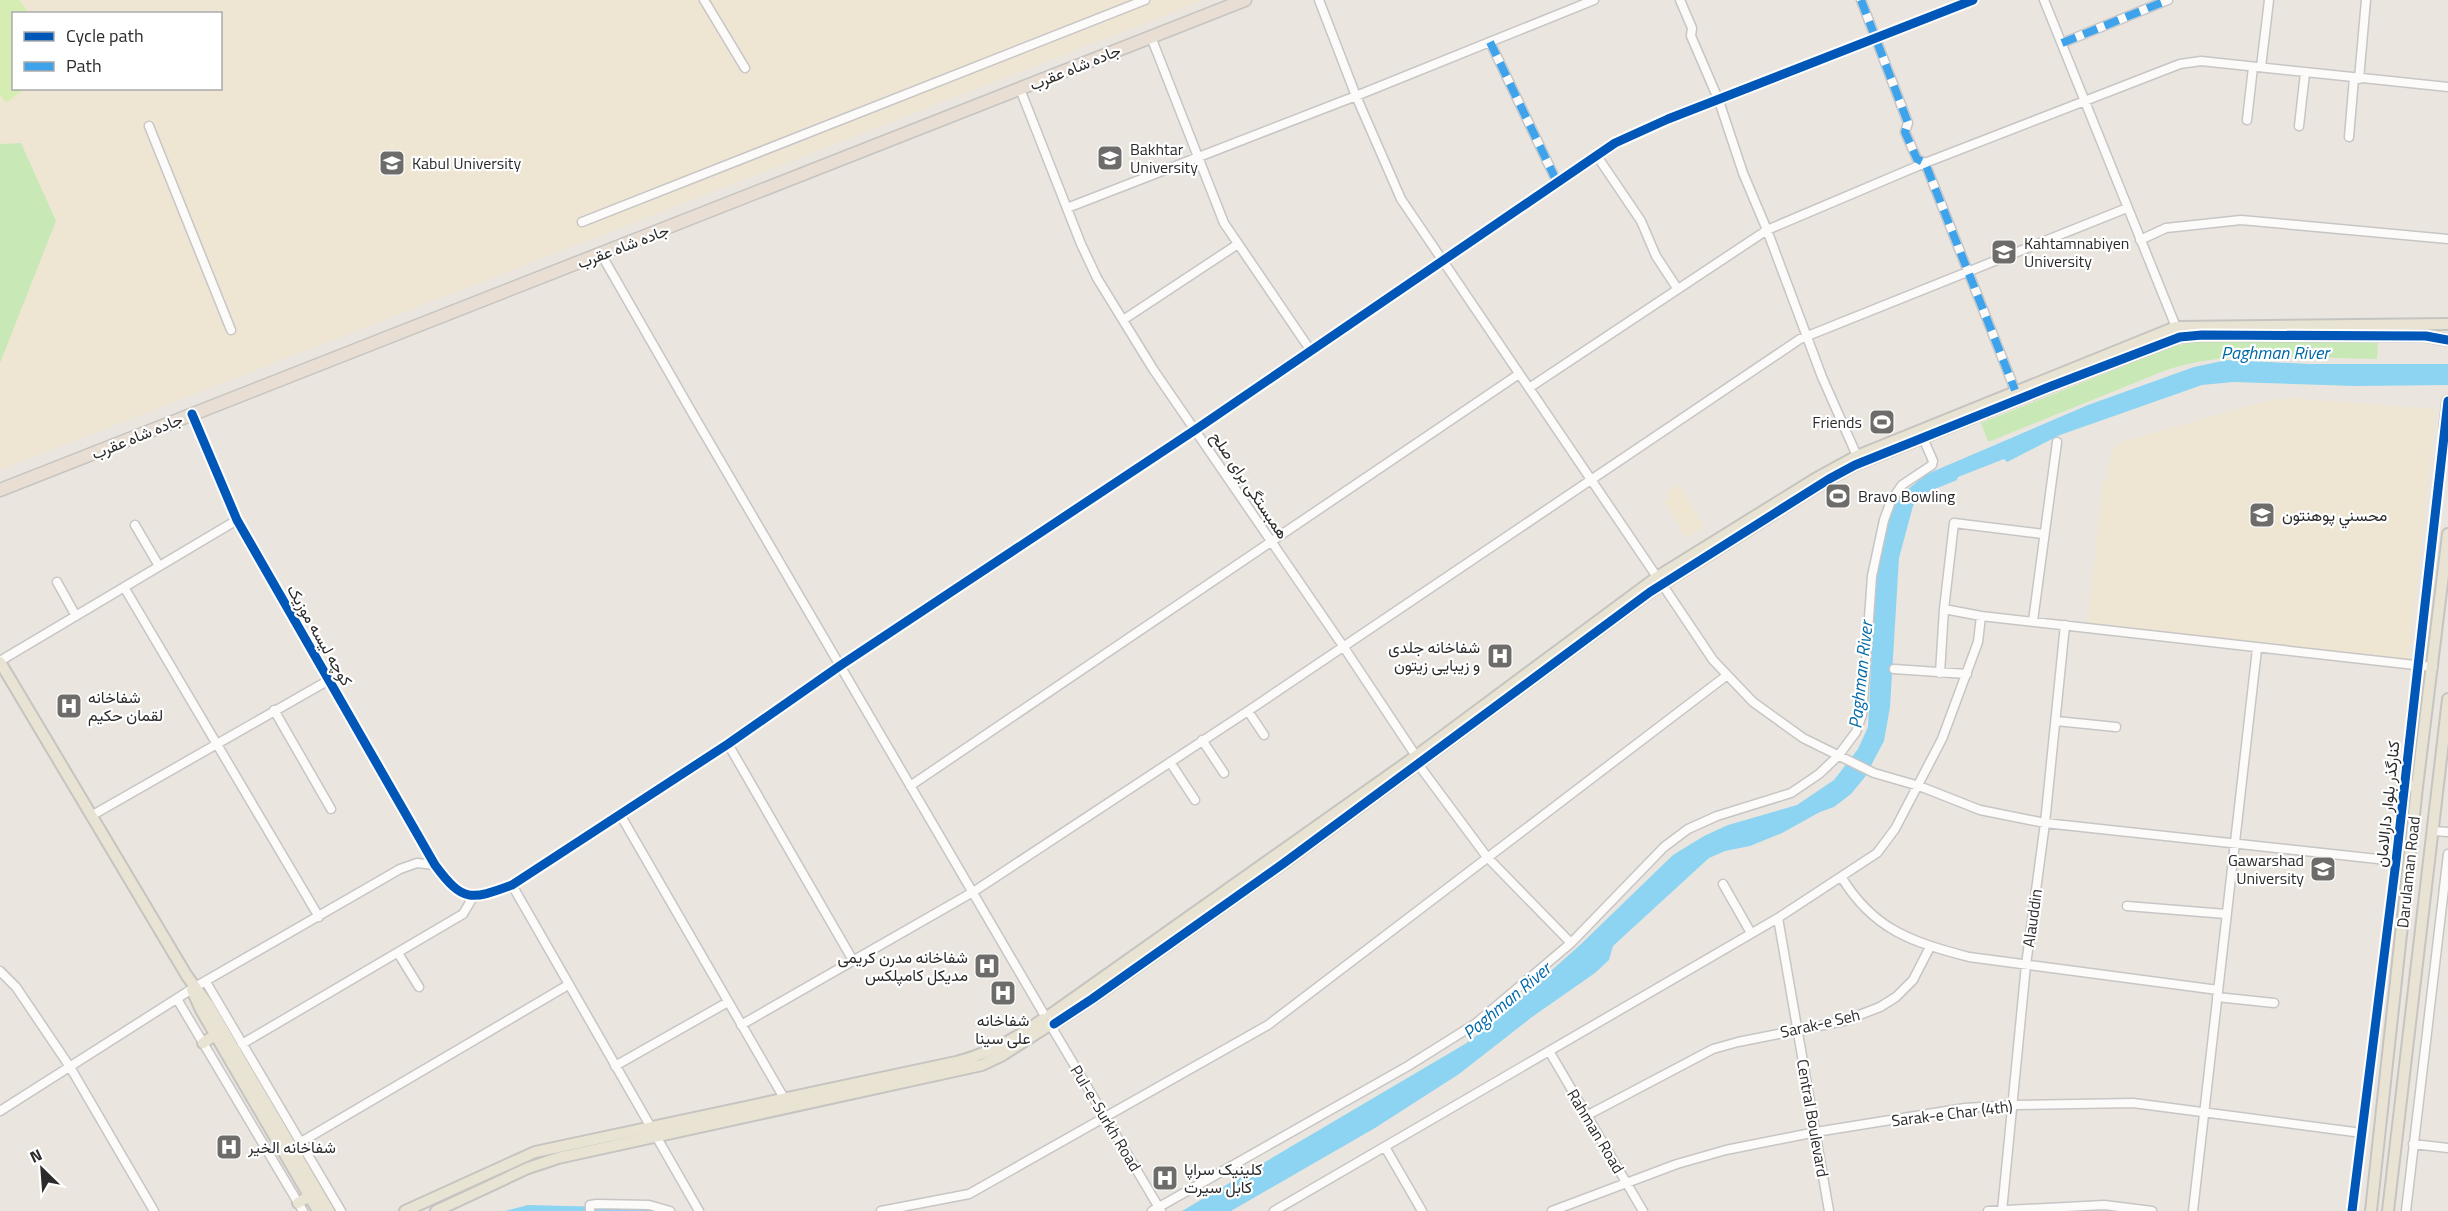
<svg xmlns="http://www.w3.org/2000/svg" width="2448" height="1211" viewBox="0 0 2448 1211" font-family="'Titillium Web',Vazirmatn,sans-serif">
	<rect width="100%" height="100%" fill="#eae6df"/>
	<!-- education -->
	<path fill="#eee6d3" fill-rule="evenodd" d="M0,0h1204l-1204,470zM14,14h206v74h-206z
		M2291,398l145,11 -28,254 -29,-5 -250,-28 -41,-7 15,-143h4l4,-29 13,-10 147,-41z
		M1679,485l25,42 -18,11 -22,-37 5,-3 -3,-5z"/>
	<!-- green -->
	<path fill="#c8e8b5" d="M21,143l35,78 -56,142v-219z
		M2378,339l-1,20c-69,-1 -141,-10 -208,10l-181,73 -7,-19 191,-76 24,-6z"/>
	<!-- pitch -->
	<path fill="#d5edb2" d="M0,0h19l10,13 -15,1v74l10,1 -18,14 -6,-8z"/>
	<!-- water -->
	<path fill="#8dd4f2" d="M2227,360l83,4h138v21l-92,1 -123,-4 -31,3 -142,50 -53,27 -3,-3 -46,18 -1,3 -27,11 -14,10 -3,5 -14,52 -9,149 -6,34 -19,36 -14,17 -17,13 -14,5 -38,21 -32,13 -25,5 -16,7 -96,88 -4,14 -14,13 -63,44 -73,57 -84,54 -144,83h-49l283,-167 22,-16 93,-83 93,-90 31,-19 24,-11 69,-20 37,-25 24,-31 10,-22 8,-160 8,-33 8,-25 11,-16 24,-19 161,-69 106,-38z
		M528,1205l120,3 14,3h-157z"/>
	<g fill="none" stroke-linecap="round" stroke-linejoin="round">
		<!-- minor casing -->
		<g stroke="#c7c5c5" stroke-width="11">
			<path id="minor" d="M704,0l41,68
				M1319,0l37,96 45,103 256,378
				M1680,0l12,28 -1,8 28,65 24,72 24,57 55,147 35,79
				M1861,0l47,123 -3,9 12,27 8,4 90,227
				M2044,0l132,327
				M1151,37l73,186 87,128
				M1490,42l67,140
				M2062,43l106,-43
				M2261,67l8,-67
				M2359,79l7,-79
				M1020,89l61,155 16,34 56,91 190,277 73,110
				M2247,120l6,-53
				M149,126l82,204
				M2299,126l6,-53
				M2349,137l5,-59
				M1597,156l44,65 15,35 21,32
				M1067,208l289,-112 238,-96
				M582,222l563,-222
				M2140,240l26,-12 75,-8 207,19
				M601,254l93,162 351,600
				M1123,320l115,-76
				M1529,388l238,-158 158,-67 255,-99 21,-3 247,26
				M192,414l45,106 198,345c28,38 36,35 77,20l216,-141 113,-79 354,-235 420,-287 53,-24 305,-119
				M135,525l24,41
				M57,582l19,34
				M1662,584l51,76 40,42 50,36 71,35 45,13 61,24 65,13 351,38
				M124,587l195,330
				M1944,609l37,7 452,51
				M2033,621l24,-179
				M0,661l237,-141
				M1894,669l73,5
				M1940,673l4,-64 10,-86 89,11
				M274,710l57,99
				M1248,711l16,24
				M2056,721l60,6
				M1202,740l22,33
				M728,744l123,213 4,3
				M1170,762l25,38
				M1418,764l69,93 84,86
				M910,786l609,-412
				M91,816l238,-136
				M621,816l163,282
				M2433,831l15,1
				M1842,878c32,52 70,64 127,79l249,33
				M1723,884l28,49
				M512,885l187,326
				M2127,906l99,8
				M1778,918l51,293
				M398,953l21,34
				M0,971l16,16 54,80 84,144
				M206,982l135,229
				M2217,997l57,6
				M177,999l126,212
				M741,1025l232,-133 275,-181 552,-372 327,-131
				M1051,1026l110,185
				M242,1044l221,-130 10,-17
				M1549,1051l94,160
				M615,1066l113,-64
				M0,1111l195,-124 205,-118 17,-6 18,2
				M1586,1116l127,-67 25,-7 106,-21 36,-14 16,-10 17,-17 17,-33
				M301,1142l267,-157
				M2413,1144l35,4
				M1385,1147l37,64
				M590,1211v-6l7,-1 52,1 21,6
				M881,1211l88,-17 299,-169 458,-349
				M1152,1211l256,-145 67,-42 96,-81 93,-96 24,-18 29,-13 74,-23 28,-19 19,-18 18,-24 6,-17 10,-139 12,-56 7,-19 11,-16 30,-20 1,-4 -10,-23
				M1274,1211l504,-293 99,-65 18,-24 47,-90 36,-97 3,-26
				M1552,1211l125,-47 49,-14 90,-18 149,-24 48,-3 120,-2 229,30
				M1988,1211l116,-6 48,6
				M2002,1211l24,-246 19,-142 20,-198
				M2193,1211l64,-562
				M2352,1211l44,-350 49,-434
				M2406,1211l42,-357"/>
		</g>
		<!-- major casing -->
		<g stroke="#c5c4c1" stroke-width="14">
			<path id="major" d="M2448,401l-3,26h3
				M0,662l187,314 22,30 120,205
				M2404,785l13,2
				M192,990l9,20 117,201
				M1050,1015l366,-259 241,-179 158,-98 42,-23 319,-129 272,-3
				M1054,1024l38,-25 192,-136 366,-271 179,-113 26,-14 194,-78 131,-50 22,-2 224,1 22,4
				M203,1043l12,-8
				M298,1203l11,-7
				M405,1211l130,-59 421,-90c32,-8 60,-23 87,-43
				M436,1211l92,-43 30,-10 424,-93 19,-9 47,-30
				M2371,1211l46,-424 31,-253
				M2388,1211l60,-512"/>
		</g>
		<!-- highway casing -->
		<g stroke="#c5c4c1" stroke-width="15">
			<path id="highway" d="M0,490l1245,-490"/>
		</g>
		<!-- minor -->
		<use href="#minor" stroke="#fcfbfa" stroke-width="8"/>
		<!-- major -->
		<use href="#major" stroke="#e8e3d2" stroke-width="10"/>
		<!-- highway -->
		<use href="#highway" stroke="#e9ded3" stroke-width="12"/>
		<!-- quiet -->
		<path stroke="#3ea3eb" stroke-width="8" stroke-dasharray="15 8" stroke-linecap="butt" d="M1861,0l47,123 -3,9 12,27 8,4 90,227
			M1490,42l67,140
			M2062,43l106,-43"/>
		<!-- cycleway casing -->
		<g stroke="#fff" stroke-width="13">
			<path id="cycleway" d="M192,414l45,106 198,345c28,38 36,35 77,20l216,-141 113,-79 354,-235 420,-287 53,-24 305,-119
				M1054,1024l38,-25 192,-136 366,-271 179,-113 26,-14 194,-78 131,-50 22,-2 224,1 22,4
				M2352,1211l44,-350 52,-460"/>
		</g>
		<!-- cycleway -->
		<use href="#cycleway" stroke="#0057b8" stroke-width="9"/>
	</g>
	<!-- icons -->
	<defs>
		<g id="university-square" transform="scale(1.35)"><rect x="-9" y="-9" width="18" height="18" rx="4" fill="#6e6c6a" stroke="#fff"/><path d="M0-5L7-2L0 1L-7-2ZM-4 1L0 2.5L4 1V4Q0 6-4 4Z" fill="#fff"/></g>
		<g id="stadium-square" transform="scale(1.35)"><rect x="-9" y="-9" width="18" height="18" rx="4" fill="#6e6c6a" stroke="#fff"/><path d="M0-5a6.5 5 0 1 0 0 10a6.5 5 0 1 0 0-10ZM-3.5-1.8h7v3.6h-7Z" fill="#fff"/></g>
		<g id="hospital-square" transform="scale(1.35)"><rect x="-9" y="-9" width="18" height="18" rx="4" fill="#6e6c6a" stroke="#fff"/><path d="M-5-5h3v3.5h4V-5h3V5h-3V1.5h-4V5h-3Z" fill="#fff"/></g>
	</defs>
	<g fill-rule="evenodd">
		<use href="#university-square" x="1110" y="158"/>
		<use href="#university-square" x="392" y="163"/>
		<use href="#university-square" x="2004" y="252"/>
		<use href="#stadium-square" x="1882" y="422"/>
		<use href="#stadium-square" x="1838" y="496"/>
		<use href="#university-square" x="2262" y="515"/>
		<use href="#hospital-square" x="1500" y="656"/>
		<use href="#hospital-square" x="69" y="706"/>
		<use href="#university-square" x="2323" y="869"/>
		<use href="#hospital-square" x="987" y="966"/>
		<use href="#hospital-square" x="1003" y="993"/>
		<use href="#hospital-square" x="229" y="1147"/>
		<use href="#hospital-square" x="1165" y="1178"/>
	</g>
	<g text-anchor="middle" stroke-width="4.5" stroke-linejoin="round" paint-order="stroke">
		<!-- street labels -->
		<g font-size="16" fill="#2b2b2b" stroke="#fff">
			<text transform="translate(1075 67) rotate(-22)" y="6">جاده شاه عقرب</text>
			<text transform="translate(623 246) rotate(-21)" y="6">جاده شاه عقرب</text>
			<text transform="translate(137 436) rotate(-22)" y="6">جاده شاه عقرب</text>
			<text transform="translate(1250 485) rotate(56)" y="6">همبستگی برای صلح</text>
			<text transform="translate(320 635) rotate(60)" y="6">کوچه لیسه موزیک</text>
			<text transform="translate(2387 804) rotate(-84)" y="6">کنارگذر بلوار دارالامان</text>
			<text transform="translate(2408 872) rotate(-84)" y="6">Darulaman Road</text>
			<text transform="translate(2032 918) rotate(-82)" y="6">Alauddin</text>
			<text transform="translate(1820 1023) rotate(-13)" y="6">Sarak-e Seh</text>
			<text transform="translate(1952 1113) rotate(-7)" y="6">Sarak-e Char (4th)</text>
			<text transform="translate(1106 1118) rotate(59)" y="6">Pul-e-Surkh Road</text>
			<text transform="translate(1813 1118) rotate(80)" y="6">Central Boulevard</text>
			<text transform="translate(1596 1131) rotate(59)" y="6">Rahman Road</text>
		</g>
		<!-- poi labels -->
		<g font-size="16" fill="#2b2b2b" stroke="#fff" text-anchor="start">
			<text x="1130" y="155">Bakhtar<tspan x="1130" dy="18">University</tspan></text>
			<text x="412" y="169">Kabul University</text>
			<text x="2024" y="249">Kahtamnabiyen<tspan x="2024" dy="18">University</tspan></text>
			<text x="1862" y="428" text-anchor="end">Friends</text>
			<text x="1858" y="502">Bravo Bowling</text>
			<text x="2282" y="521">محسني پوهنتون</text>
			<text x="1480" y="653" text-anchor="end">شفاخانه جلدی<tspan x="1480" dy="18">و زیبایی زیتون</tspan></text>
			<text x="88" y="703">شفاخانه<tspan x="88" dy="18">لقمان حکیم</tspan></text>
			<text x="2304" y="866" text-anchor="end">Gawarshad<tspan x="2304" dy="18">University</tspan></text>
			<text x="968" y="963" text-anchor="end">شفاخانه مدرن کریمی<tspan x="968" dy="18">مدیکل کامپلکس</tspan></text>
			<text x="1003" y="1026" text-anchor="middle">شفاخانه<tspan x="1003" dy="18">علی سینا</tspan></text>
			<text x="248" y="1153">شفاخانه الخیر</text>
			<text x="1184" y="1175">کلینیک سراپا<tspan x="1184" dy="18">کابل سیرت</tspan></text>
		</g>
		<!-- water labels -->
		<g font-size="18" font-style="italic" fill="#0169a9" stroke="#fff">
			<text x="2275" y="359">Paghman River</text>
			<text transform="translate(1861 675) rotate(-84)" y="6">Paghman River</text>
			<text transform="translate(1507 1001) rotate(-40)" y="6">Paghman River</text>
		</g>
	</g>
	<!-- legend -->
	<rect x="12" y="12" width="210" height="78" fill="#ffffff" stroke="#aaaaaa" stroke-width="1.5"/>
	<rect x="24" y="32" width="30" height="9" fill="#0057b8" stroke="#aaaaaa" stroke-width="1.5"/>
	<text x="66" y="42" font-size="18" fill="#2b2b2b">Cycle path</text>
	<rect x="24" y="62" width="30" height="9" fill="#3ea3eb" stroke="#aaaaaa" stroke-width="1.5"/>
	<text x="66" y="72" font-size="18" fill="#2b2b2b">Path</text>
	<!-- north arrow -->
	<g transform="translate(42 1169) rotate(335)" stroke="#ffffff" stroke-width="4.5" paint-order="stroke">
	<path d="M0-4.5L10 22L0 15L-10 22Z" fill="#2b2b2b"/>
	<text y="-9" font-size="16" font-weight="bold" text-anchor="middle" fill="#2b2b2b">N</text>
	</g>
</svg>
